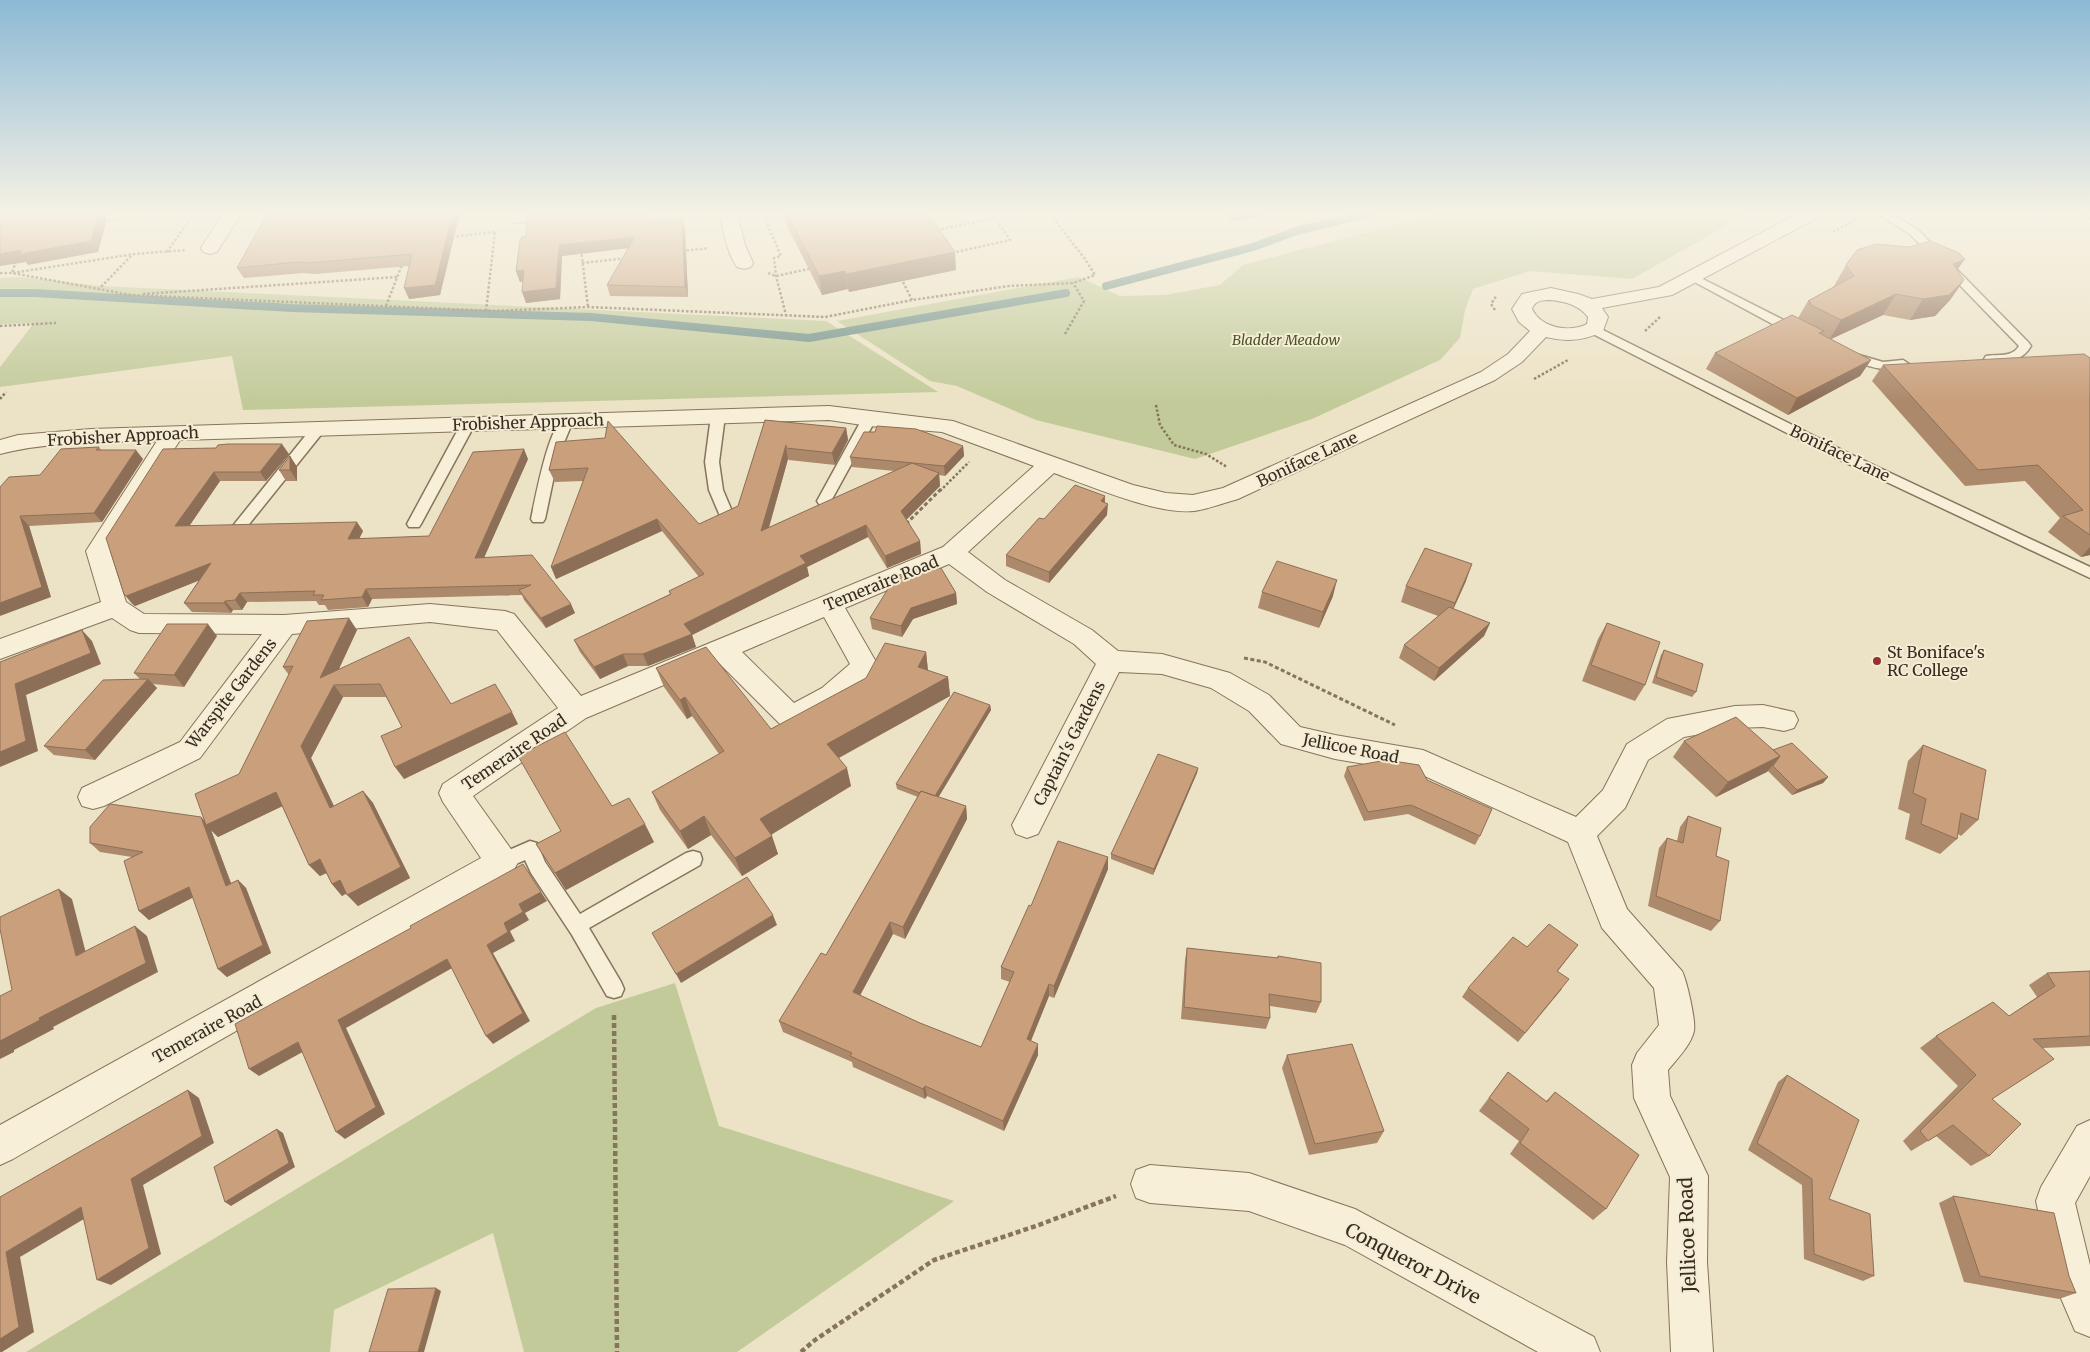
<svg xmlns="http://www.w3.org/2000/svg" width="2090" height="1352" viewBox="0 0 2090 1352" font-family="Merriweather,serif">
	<rect width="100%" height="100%" fill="#ece2c5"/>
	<!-- green -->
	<path fill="#c2ca99" d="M1445,212h305l-118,67 -102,-8 -57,18 -8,21 -5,28 -20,22 -128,59 -117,40 -159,-39 -79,-34 -27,-5 -93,-60 242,-44 41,19 45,-1 55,-10 23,-20z
		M18,277l84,9 724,35 112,71 -695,18 -11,-54 -232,31v-20l34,-44 -34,1v-46z
		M675,983l44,143 235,75 -217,151h-213l-31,-119 -159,77 -4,42h-304l570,-344z"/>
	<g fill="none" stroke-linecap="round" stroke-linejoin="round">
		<!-- stream -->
		<path stroke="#6d8e87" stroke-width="8" d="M1106,286l147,-39 43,-16 78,-19
			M0,293h35l257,15 299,9 218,21 257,-45"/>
		<!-- service casing -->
		<g stroke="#86745c" stroke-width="3">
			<path id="service" d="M1875,212h13l30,18 111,113 2,3c-8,15 -29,20 -45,16l-2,-3 2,-3c11,-2 26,2 33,-10l-109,-112z
				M1693,274l108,55 2,3 -6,4 -4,-1 -104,-56 -2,-2z
				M1593,325l257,129 240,113v11l-250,-118 -251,-128 -2,-3z
				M1849,352l34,10 20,-2 6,4c-12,14 -49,-1 -64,-5l-2,-3 2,-3z
				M718,412l7,4 -6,46 4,28 11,26 -2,3h-10l-2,-3 -11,-26 -4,-28 6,-46z
				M869,415l7,4 -45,82 -2,3h-10l-2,-3 45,-82z
				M566,417l7,4 -15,36 -13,62 -2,3h-10l-2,-3c4,-18 18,-98 35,-102z
				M468,420l7,4 -54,100 -2,3h-10l-2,-3 54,-100z
				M319,424l5,1 2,3 -2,3 -82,102h-10l-2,-3 2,-3 82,-102z
				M530,841l7,2 8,19 35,52 106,-61 7,-2 7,2 2,6 -2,6 -111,63 32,54 3,7 -3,7 -7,2 -7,-2 -35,-61 -41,-62 -6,-13 -23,10 -7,-2 -2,-6 2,-6z"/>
		</g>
		<!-- minor casing -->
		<g stroke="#86745c" stroke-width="2">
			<path id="minor" d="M224,212h18l-25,40 -7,2 -7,-2 -2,-4z
				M520,212h57l-3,4 -6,1 -51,6 -6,-1 -3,-4 3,-4z
				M719,212h18l8,33 8,18 -2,4 -7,2 -7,-2c-11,-16 -13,-36 -18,-55z
				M1801,212h23l-3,4 -149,79 -70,13 6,9 -5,14c-18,10 -37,11 -57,6l-24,25 -27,18 -257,119c-14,4 -30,10 -44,12 -37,4 -104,-25 -140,-38l-86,79 37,28 87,50 26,21 44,3 68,19 39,22 31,32 35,8 88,15 153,67 27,-27 24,-46 40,-25 68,-13 28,-1 31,7 4,8 -4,8 -10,3 -21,-4 -28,1 -51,9 -36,23 -23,48 -28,28 30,73 55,62c5,10 14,50 12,60 -3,14 -17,28 -26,39l2,26 38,80 -1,86 6,90h-42l-4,-90 3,-85 -36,-79 -2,-33 5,-12 22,-28 -5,-37 -52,-60 -34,-86 -150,-69 -83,-14 -54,-15 -32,-33 -38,-23 -49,-14 -43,-2 -81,162 -11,4 -11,-4 -4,-9 84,-161 -22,-20 -87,-52 -38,-28 -104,44 34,59c-11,19 -65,58 -87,61 -3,0 -8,-2 -11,-3l-63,-63 -132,56 -113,78 40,56 5,10 -5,10 -500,287 -13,6v-40l481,-267 -38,-56 -4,-9 4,-9 115,-76 -61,-78 -67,-8 -138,12 -92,124 -96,48 -11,3 -11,-3 -4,-9 4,-9 98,-46 82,-108 -123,-1 -9,-3 -18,-12 -112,41v-20l101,-37 -15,-51 71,-110c-52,1 -107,0 -157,13v-14l18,-5 73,-6 738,-23 124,15 180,64 33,8 27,2 30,-7 258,-116 27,-18 22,-23 -11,-9 -7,-13 10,-15 29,-6 27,6 14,5 67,-12zM1551,300c15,2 28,5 37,17l-1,7c-18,9 -46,4 -55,-15 3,-9 11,-9 19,-9zM829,420l40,6 73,6 92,34 -91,81 -362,149 -67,-82 -9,-3 -75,-7 -146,11 -140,-1 -18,-12 -16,-51 70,-111zM824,617l26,47 -28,24 -28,15 -52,-51z
				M2090,1120v56l-15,27 15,62v72l-15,-6 -21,-49 -18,-81 5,-14 36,-61z
				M1150,1165l99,8 106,36 239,128 6,15h-62l-193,-107 -96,-34 -99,-8 -14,-5 -5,-14 5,-14z"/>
		</g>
		<!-- trunk casing -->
		<g stroke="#544230" stroke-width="2">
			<path id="trunk" d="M2079,212h11v6l-8,-2z"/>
		</g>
		<!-- path-far2 -->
		<path stroke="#86745c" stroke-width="2.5" stroke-dasharray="2.5 2" stroke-linecap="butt" d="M762,212l19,44 -7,2 2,18 10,39
			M646,220l56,-6
			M104,222l53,-10
			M937,230l58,-12
			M1833,232l26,-14
			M452,237l43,-5
			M581,250l7,57
			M682,251l26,-3
			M167,252l28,-40
			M952,253l58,-13 -19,-28
			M16,261l-4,12 122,-19 52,-4
			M582,263l44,-5
			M0,273h12l119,22 363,16 94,-4 237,10 87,-17 97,-14 64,-3 22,-8 -10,-16 -37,-47
			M768,273l8,3 37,-8
			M901,278l11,22
			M98,290l35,-36
			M143,294l254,-17
			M386,306l17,-44
			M1495,310l-4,-6 6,-9
			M486,311l9,-79
			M0,326l56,-3
			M1645,331l15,-14
			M1065,334l19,-33 -11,-18
			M1534,379l34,-19
			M0,399l6,-7
			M1156,405l4,20 14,20 32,9 21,13
			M940,491l29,-29"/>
		<!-- path-far1 -->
		<path stroke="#86745c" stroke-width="3" stroke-dasharray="4 2.5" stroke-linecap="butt" d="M906,524l35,-35
			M1244,658l21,4 130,63"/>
		<!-- path -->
		<path stroke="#86745c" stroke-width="4.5" stroke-dasharray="5 3" stroke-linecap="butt" d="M614,1015l3,337
			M801,1352l14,-12 119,-80 102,-34 80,-30"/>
		<!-- service -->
		<use href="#service" fill="#f7efd8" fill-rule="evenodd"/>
		<!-- minor -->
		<use href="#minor" fill="#f7efd8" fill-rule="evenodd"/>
		<!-- trunk -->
		<use href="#trunk" fill="#e3bf7c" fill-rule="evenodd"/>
	</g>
	<!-- wall -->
	<path fill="#ad896b" d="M460,212l-20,83 -31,4v-33l-94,8 -12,-1 -59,5 -7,-10z
		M780,212h147l29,58 -107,22 -1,-3 -26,6z
		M1223,212h62l-54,9z
		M682,219l3,10 3,68 -78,-1 -3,-11 21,-37 -66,8 -2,43 -34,4 -3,-22 -3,1 -4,-11 133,-49z
		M1846,265l111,5 7,10 -14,20 -15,16 -25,4 -27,-5 -52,24 40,21 -11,16 -72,39 -82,-46 9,-16 83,-35 10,-17 27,-15h-1z
		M2090,358v197l-9,2 -33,-25 12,-14 -35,-37 -60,5 -93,-105 11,-16z
		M765,420l81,8 2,12 -13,25 -46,-5 -1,-1 -19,69 126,-57 -43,-4 -2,-10 113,-11 1,10 -19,20 -6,-1 1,11 -34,34 14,21 1,13 -34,14 -19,-31 -61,30 2,9 -117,59 4,12 -48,19h-20l-28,13 -20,-27 -6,-12 96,-46 -1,-3 30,-14 -37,-46 -106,48 27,-98 -28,1 -6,-12 7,-28 143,82 39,-18z
		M99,447l2,3 42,9 -41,63 -73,4 22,71 -51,-110 40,-12z
		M216,448l73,6 -23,27h-46l-30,44 173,6 -4,8 70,-3 99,-77 -44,98 91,56 -29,15 -22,-28 -2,-5 -150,4 -4,8 -40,3 -3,-5h-6l-3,-4 -69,1 -5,8h-9l-2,3 -39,-1 -8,-9 15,-23 -64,26 -3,-2 -8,-10z
		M290,456l7,11v14h-11l-7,-11z
		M1105,496v7l2,12 -58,68 -43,-17v-11l38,-36z
		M937,569l19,24 1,11 -44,15 -11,18 -30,-8 -2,-11 27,-36v-6z
		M1466,581l-13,28 37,14 -6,13 -50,45 -35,-23 5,-13 34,-29 -37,-14 5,-16z
		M1262,592l71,4 -14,32 -61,-20z
		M1607,623l38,62 -10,16 -53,-20 16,-42z
		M357,630l-18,39 112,35 67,20 -114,55 -2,-52 -16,-30h-43l-32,61 23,48 29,-15 10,12 37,75 -52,28 -12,-13 -4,3 -10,-12 -6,-11 -6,3 -11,-11 -27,-59 -64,31 -7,-7 20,53 7,-3 8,8 25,65 -44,24 -9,-8 -25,-72 -44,23 -10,-9 -7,-54 -32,-5 -10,-9 115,-22 34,-47 50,-99 -6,-8z
		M217,636l-33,51 -31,-3 4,4 -62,72 -41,-5 -10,-9 96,-67 -6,-6z
		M1664,650l32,42 -4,5 -40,-14 9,-28z
		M926,652l2,19 20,6 2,19 -111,62 12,28 -80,48 7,20 -36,22 -31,-41 -23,14 -28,-39 -8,-18 67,-38 -27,-38 -5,3 -23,-32 -8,-19 115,61z
		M990,705l1,5 -53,87 28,9 1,13 -62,120 -12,-5 -33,61 60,28 61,24 29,-65 -9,-3v-12l30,-61 77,-49v12l-54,129 -5,-2 -18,45 7,14 -34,76 -77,-35 -2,3 -72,-32 -1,-5 -69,-30 -4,-11 47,-66 92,-158 -21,-8 -1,-5z
		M1684,741l89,9 55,27 -5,6 -31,12 -24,-24 -52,26 -43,-40z
		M1923,745l55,75 -17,16 -3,-2 -1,5 -17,15 -35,-15 5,-25 -12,-5 10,-48z
		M1347,767l133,69 -5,9 -67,-31 -44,7 -20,-45z
		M1198,768l-1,5 -44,102 -42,-16v-5z
		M612,806l42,36 -88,48 -30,-46z
		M1688,816l28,40 4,65 -9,10 -63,-25 11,-58 8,-10 10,3 3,-14z
		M1578,945l-20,26 4,18 -44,53 -56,-45 6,-9z
		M1187,948l90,10 1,-2 43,46 -5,11 -46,-7v12l-4,11 -85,-10 4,-59z
		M2090,971v75l-46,2 -52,51 -3,57 -18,10 -35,-30 -25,15 -8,-10 55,-55 -38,-38 16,-12 73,-20 28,-19 -8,-12 18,-12z
		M1287,1055l97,76 -7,12 -68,12 -27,-87z
		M1508,1072l38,29 9,-9 51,117 -13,11 -83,-66 9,-13 -40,-30z
		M1787,1075l42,124 45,77 -11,5 -59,-22 -2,-74 -54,-35 30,-68z
		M1953,1196l123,97 -17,6 -95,-17 -25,-79z"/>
	<!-- shaded-wall -->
	<path fill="#8d6f57" d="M99,212h23l-14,3 -10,37 -70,13 -2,-3 -26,4v-12z
		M453,212h7l-20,83 -31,4 -5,-11z
		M646,212h2l2,21 -3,-11z
		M1232,212h53l-54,9z
		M682,219l3,10 3,68 -3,-10z
		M635,237l3,10 -76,9 -2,43 -34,4 -4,-11 37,-47z
		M955,252l1,18 -107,22 -3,-18z
		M1965,259l-14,20 2,-15z
		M524,270l4,11 -8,1 -4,-11z
		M845,271l3,18 -26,6 -3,-19z
		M1964,280l-14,20 -15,16 -25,4 13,-21z
		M1896,294l-13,21 -54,25 12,-20z
		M1871,360l-11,16 -72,39 9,-17z
		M846,428l2,12 -13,25 -3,-12z
		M282,444l7,10 -23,27 -6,-9z
		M786,445v3l2,11 -24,85 -3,-13z
		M963,446l1,10 -19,20 -1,-10z
		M524,449l4,10 -48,108 -5,-9z
		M136,450l7,9 -41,63 -8,-9z
		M290,456l7,11v14l-7,-11z
		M214,472l6,9 -37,54 -8,-9z
		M939,473l1,13 -38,38 -1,-13z
		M1105,496l-1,11 4,-3 -1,11 -58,68v-11z
		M20,516l9,10 22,71 -51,19v-13z
		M657,519l5,12 -106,48 -5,-12z
		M357,522l6,9 -9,18 -6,-10z
		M866,525l2,12 -61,30 2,9 -117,59 4,12 -48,19 -5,-12 41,-30 116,-68z
		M920,541l1,13 -34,14 -2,-12z
		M2090,547v8l-9,2z
		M211,563l7,10 -83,33 -9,-10z
		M1472,564l-6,17 -17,38 6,-16z
		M1337,580l-4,16 -14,32 4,-16z
		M366,589l6,10 -4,8 -6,-10z
		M240,593l7,9 -5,8 -7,-10z
		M956,593l1,11 -44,15 -11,18 -1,-11 10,-18z
		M225,601l8,9 -2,3 -7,-10z
		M571,604l4,9 -29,15 -5,-10z
		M349,618l8,12 -28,60 -9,-12z
		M1490,623l-6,13 -50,45 5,-13z
		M208,624l9,12 -33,51 -10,-12z
		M82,630l10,11 9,23 -75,31 12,56 -38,16v-15l15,-68z
		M926,652l2,19 -10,-4z
		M623,654l5,12 -28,13 -6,-12z
		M948,677l2,19 -119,66 -4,-18z
		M148,679l9,9 -62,72 -10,-10z
		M334,685l9,12 -32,61 29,61 -10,-11 -29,-62z
		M685,697l7,19 -5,3 -7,-19z
		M990,705l1,5 -56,93 -1,-5z
		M512,712l6,12 -114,55 -9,-12z
		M1780,756l-13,16 -51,25 12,-15z
		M847,768l4,18 -85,52 -6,-19z
		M1198,768l-1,5 -44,102 1,-6z
		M1828,777l-5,6 -31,12 5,-5z
		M363,791l10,12 37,75 -52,28 -11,-11z
		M276,792l11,12 -69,33 -7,-7 24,64 -9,-8 -25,-69 7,7z
		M966,806l1,13 -62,120 -2,-12z
		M704,816l7,19 -23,14 -8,-18z
		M645,824l9,18 -88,48 -11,-17z
		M772,836l6,18 -36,22 -7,-18z
		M1108,857v12l-54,129v-12z
		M320,859l11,12 -11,5 -11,-11z
		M238,880l8,8 25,65 -44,24 -9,-8z
		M340,880l11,11 -9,5 -10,-12z
		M189,887l9,8 -49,25 -10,-9z
		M59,889l13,10 17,66 -13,-9z
		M541,892l6,9 -22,12 4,7 -19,11 5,10 -22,12 37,68 -37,23 -7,-8 1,-91 32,-41z
		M773,915l4,10 -96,58 -5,-9z
		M890,922l3,12 -37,69 -3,-11z
		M135,926l12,10 11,36 -105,55 1,2 -40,21v2l-14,7v-18l39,-23z
		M447,959l7,8 -108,61 39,86 -40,25 -9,-7 2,-112z
		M1049,984v12l-22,54v-11z
		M298,1042l10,7 -49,27 -10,-7z
		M1038,1044v11l-34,76 -1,-10z
		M925,1086l2,10 -2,3 -2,-10z
		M188,1090l11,8 15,45 -71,42 18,69 -50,31 -14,-5 34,-101z
		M277,1129l6,4 12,34 -64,39 -6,-4z
		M81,1207l13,6 -74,44 14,75 -32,20h-2v-13l6,-87z
		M436,1288l5,3 -17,61h-6z"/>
	<!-- building -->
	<path fill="#c99f7c" stroke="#8d6f57" d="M0,212h99l-8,29 -71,13 1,-4 -21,4z
		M268,212h185l-18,73 -31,3 8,-34 -103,9 -12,-1 -60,6z
		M531,212h115l1,10 35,-3 3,68 -78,-2 28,-48 -76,8 -3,43 -34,4 2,-22 -8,1 4,-30 2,-4h4l1,-24z
		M786,212h141l28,40 -109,22 -1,-3 -26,5z
		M1930,241l29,12 6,6 -12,5 11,16 -15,15 -26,4 -27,-5 -55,26 -32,-16 2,-1 -3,-2 46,-25 -8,-11 11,-15 19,-6 34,3z
		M1792,315l32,16 -5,2 52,27 -74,38 -82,-45z
		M2084,354l6,4v177l-27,-19 20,-6 -45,-45 -60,5 -95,-105z
		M765,420l81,8 -14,25 -46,-5v-3l-25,86 151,-68 27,10 -38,38 19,30 -35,15 -19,-31 -66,31 6,7 -122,61 8,10 -49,20h-20l-29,13 -20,-27 97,-46 -2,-3 35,-17 -47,-55 -106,48 37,-99 -39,2 7,-28 49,-4 3,-17 91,103 39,-18z
		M877,426l39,3 47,17 -19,20 -94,-9 14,-25h11z
		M228,444h54l-22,28h-46l-39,54 182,-4 -9,17 81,-3 44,-84 51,-3 -49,109 57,-3 39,49 -30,14 -22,-28 12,-5 -165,4 -4,8 -41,3 3,-5h-11l2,-4 -75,2 -5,7 -10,1 -1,2h-40l27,-40 -85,33 -2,-2 -18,-56 57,-89 53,-1 2,-3z
		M99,447l-3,3h40l-42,63 -74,3 22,71 -42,16v-116l9,-10 31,-2 21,-26z
		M290,456v14h-11z
		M1075,485l30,11 -4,5 7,3 -59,68 -43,-17 33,-37 5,1z
		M1425,548l47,16 -17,39 -49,-17z
		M1277,561l60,19 -14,32 -61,-20z
		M932,562l5,7 4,-1 15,25 -45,15 -10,18 -31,-8 21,-34 9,-3 -3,-5z
		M1449,607l41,16 -51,45 -35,-23z
		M349,618l-29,60 89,-41 42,67 44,-20 17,28 -117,55 -14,-31 21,-9 -22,-43 -46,1 -33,61 29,62 33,-17 38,76 -54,28 -7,-15 -8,4 -12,-25 -11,6 -33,-73 -70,33 -11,-31 44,-20 54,-108 -10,1 24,-46z
		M1607,623l53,19 -15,43 -54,-20z
		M167,624h41l-34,51 -40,-2z
		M82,630l9,23 -76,31 11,57 -26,11v-90z
		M885,643l41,9 -8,15 30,10 -121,67 20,24 -87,51 12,17 -37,22 -31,-42 -24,15 -28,-39 72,-41 -39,-54 -5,3 -24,-32 50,-21 65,82 95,-51z
		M1664,650l39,14 -7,28 -40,-15z
		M148,679l-63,71 -41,-4 59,-66z
		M954,692l36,13 -55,91 -14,-5 -1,2 -24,-9z
		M1736,717l44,39 -52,26 -44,-41z
		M565,732l47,74 17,-8 16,26 -90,49 -19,-29 25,-13 -43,-75z
		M1792,743l36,34 -31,13 -24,-24 7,-10 -7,-6z
		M1923,745l63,25 -8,50 -17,-7 -4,26 -36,-15 5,-25 -13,-6z
		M1158,754l40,14 -44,101 -43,-15z
		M1387,760l32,5 8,15 65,29 -12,27 -69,-31 -43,7 -21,-45z
		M921,791l45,15 -63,121 -13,-5 -37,70 67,31 61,24 33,-75 -13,-5 28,-62 2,1 27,-65 50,16 -54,129 -5,-2 -22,55 11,5 -35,77 -78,-35 -2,3 -73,-33 2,-3 -73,-32 42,-68 5,2z
		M110,804l91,13 25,69 12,-6 25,65 -45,24 -29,-82 -50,24 -15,-50 19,-9 -53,-9v-16z
		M1688,816l33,12 -5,28 13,5 -9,60 -64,-25 11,-58 16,5z
		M523,864l18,28 -22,12 4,8 -19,11 4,9 -21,13 36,68 -37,23 -39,-77 -109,61 38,87 -40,25 -38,-90 -49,27 -14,-45 176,-96 -1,-2z
		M747,877l26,38 -97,59 -24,-41z
		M59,889l17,67 59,-30 11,37 -107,55 1,2 -40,21v-45l12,-6 -12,-61v-12z
		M1549,924l29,21 -21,26 12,8 -44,54 -57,-45 45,-51 14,10z
		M1187,948l91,10v-2l43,7v39l-52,-8 1,24 -86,-11z
		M2090,971v65l-57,3 21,20 -62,40 29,25 -32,32 -36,-31 -25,16 -8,-10 56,-56 -40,-39 57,-34 16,14 46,-30 -8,-13z
		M1352,1044l32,87 -69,13 -28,-89z
		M1508,1072l39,30 8,-10 84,63 -33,54 -86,-66 9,-14 -40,-31z
		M1787,1075l72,45 -30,79 41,15 4,62 -60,-22 -2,-75 -55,-36z
		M188,1090l14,46 -71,43 18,69 -52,32 -16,-73 -75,45 13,75 -19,12v-142z
		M277,1129l12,34 -64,39 -11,-35z
		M1953,1196l101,17 15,63 7,17 -96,-17z
		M436,1288l-18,64h-49l19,-63z"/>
	<!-- sky -->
	<linearGradient id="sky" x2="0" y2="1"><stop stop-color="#8db9d5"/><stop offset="0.53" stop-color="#f6f2e5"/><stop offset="1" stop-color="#f6f2e5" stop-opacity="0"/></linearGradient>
	<rect width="2090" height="402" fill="url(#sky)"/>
	<!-- markers -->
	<circle fill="#93322e" stroke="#f4ecd4" stroke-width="2" cx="1877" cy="661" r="5"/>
	<g text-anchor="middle" stroke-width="4" stroke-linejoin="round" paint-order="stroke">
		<!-- far-park labels -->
		<g font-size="14" font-style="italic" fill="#465326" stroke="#f4ecd4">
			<text x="1286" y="345">Bladder Meadow</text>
		</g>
		<!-- street labels -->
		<g font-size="16" fill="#372c1f" stroke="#f4ecd4">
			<text transform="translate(528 422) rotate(-2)" y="6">Frobisher Approach</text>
			<text transform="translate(123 436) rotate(-3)" y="6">Frobisher Approach</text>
			<text transform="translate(1840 453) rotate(26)" y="6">Boniface Lane</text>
			<text transform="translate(1307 459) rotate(-25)" y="6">Boniface Lane</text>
			<text transform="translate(881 583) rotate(-22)" y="6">Temeraire Road</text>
			<text transform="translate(231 693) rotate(-52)" y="6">Warspite Gardens</text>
			<text transform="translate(1069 743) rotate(-63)" y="6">Captain's Gardens</text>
			<text transform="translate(1351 748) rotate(11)" y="6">Jellicoe Road</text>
			<text transform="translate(514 752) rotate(-34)" y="6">Temeraire Road</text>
			<text transform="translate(207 1029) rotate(-29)" y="6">Temeraire Road</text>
		</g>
		<!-- poi labels -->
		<g font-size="16" fill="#372c1f" stroke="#f4ecd4" text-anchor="start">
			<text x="1887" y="658">St Boniface's<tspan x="1887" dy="18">RC College</tspan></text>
		</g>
		<!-- near-street labels -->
		<g font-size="19" fill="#372c1f" stroke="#f4ecd4">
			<text transform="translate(1687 1235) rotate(-92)" y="7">Jellicoe Road</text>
			<text transform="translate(1413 1263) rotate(28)" y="7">Conqueror Drive</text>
		</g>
	</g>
</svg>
